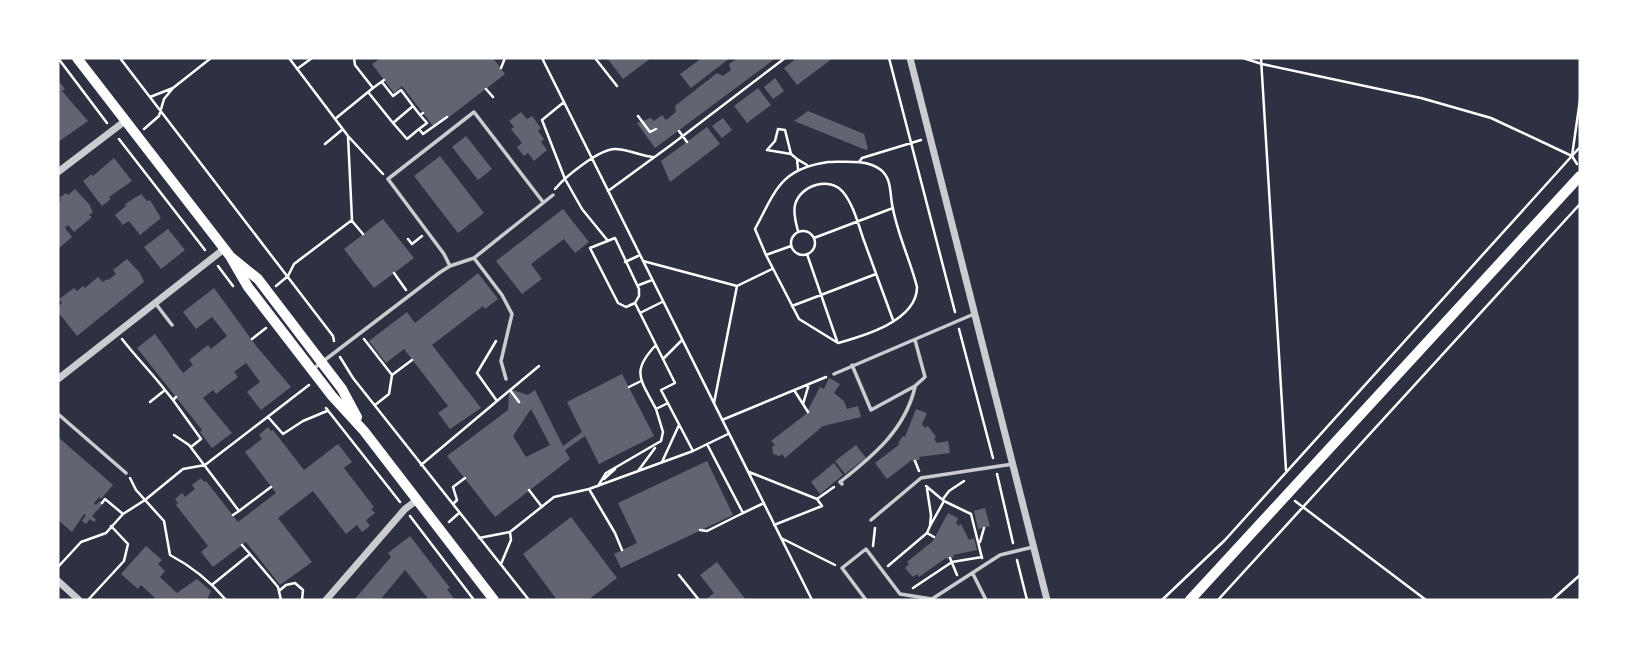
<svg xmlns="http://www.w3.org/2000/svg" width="1638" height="658" viewBox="0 0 1638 658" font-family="Figtree,sans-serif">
	<rect width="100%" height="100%" fill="#2d3142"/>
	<!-- building -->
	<path fill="#626471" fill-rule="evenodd" d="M381,58h112l12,16 -57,44 -2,-2 -13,10 -31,-40 -8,7 -22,-29z
		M607,58h44l-28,21z
		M702,58h28l-39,30 -11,-14z
		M738,58h38l-121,90 -18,-25 14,-5 3,3 8,-6 4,5 10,-8 -1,-6 42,-33 6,3 8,-6 -2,-6z
		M797,58h36l-36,27 -13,-17z
		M775,78l9,13 -11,8 -9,-12z
		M58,80l7,9 -3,2 26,30 -30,21z
		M758,88l13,17 -24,18 -13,-17z
		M808,111l56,23 4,15 -2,1 -72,-29z
		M521,112l6,7 5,-3 9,12 -3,3 6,8 -3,3 6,8 -13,11 -6,-8 -4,3 -7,-9 5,-4 -11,-14 3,-2 -5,-6z
		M723,118l9,12 -10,8 -10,-12z
		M707,127l13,17 -50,38 -9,-21z
		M466,136l26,33 -14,11 -26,-33z
		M440,156l44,57 -26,20 -44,-57z
		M114,158l18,23 -23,16 2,2 -9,7 -19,-25 9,-7 1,2z
		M75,189l14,15 4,8 -4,3 3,2 -18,15 -6,-7 -3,3 7,9 -14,12v-46l3,-3 -2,-2 7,-5 2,2z
		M141,194l6,7 3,-1 11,18 -21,17 -11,-14 -6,4 -8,-10 11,-9 -1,-2z
		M563,209l26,33 -14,11 -11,-14 -33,25 11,15 -20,15 -26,-33z
		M383,219l31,39 -40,30 -30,-39z
		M168,229l17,21 -24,19 -17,-22z
		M127,259l13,14 4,9 -67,54 -19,-24v-5l4,-4 -3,-4 15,-11 3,3 6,-5 2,2 13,-11 5,5 4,-3 1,1 8,-6 -3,-4z
		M478,273l20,26 -13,10 -2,-3 -51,39 49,63 -31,21 -12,-16 10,-7 -44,-57 -18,14 -17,-22 38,-29 8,11z
		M214,288l43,59 34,40 -30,23 -14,-18 13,-10 -14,-19 -12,9 4,5 -22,17 -3,-4 -10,8 29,35 -20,15 -12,-16 2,-2 -65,-82 18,-14 28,39 10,-8 -4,-5 19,-15 3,4 16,-13 -15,-19 -16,12 -13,-17z
		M622,374l32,62 -55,28 -14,-28 -20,14 5,9 -75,58 -48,-61 61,-46 1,-17 4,-3 15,5 7,-5 28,56 19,-14 -15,-30zM531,409l19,36 -24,12 -13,-21z
		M829,378l11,6 -6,9 10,8 3,8 11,-3 3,11 -38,9 -38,32 -3,-4 -2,2 -7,-2 -1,-7 3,-2 -4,-4 35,-27 14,-27 4,2z
		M916,409l11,4 -5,11 3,4 3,-2 8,11 -2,2 3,4 11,-2 2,12 -31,4 1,2 -7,3 -1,-2 -25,19 -12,-16 25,-19 -2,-1 5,-7 2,1z
		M268,427l3,4 2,-1 31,40 34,-26 14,18 -8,6 30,39 -3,2 4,4 -9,7 4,6 -8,6 -5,-7 -11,9 -33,-43 -35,27 34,44 -32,23 -34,-43 -33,25 -12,-15 7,-6 -32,-41 2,-2 -3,-4 7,-6 3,4 10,-8 -3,-4 9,-7 3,4 2,-1 32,41 38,-29 -31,-41 17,-13 -3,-4z
		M58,437l55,48 -12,14 -2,-2 -5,6 2,2 4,-4 3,3 -11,12 4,4 -2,2 -4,-3 -4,5 -4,-3 4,-6 -2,-1 -12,18 -14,-12z
		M856,445l10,13 -21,16 -10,-13z
		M707,461l26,54 -112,53 -7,-14 23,-11 -19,-40z
		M834,463l9,12 -23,19 -9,-12z
		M985,508l5,18 -12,3 -4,-18z
		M948,513l10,5 -2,5 3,3 2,-2 8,16 5,-2 3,12 -24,5 1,2 -6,2 -2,-1 -27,19 -2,-3 -4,3 -8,-9 4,-4 -2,-2 26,-21z
		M571,517l46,61 -29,22h-31l-34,-46z
		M410,536l40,52 -3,1 8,11h-26l-24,-30 -25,30h-26l37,-43 -3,-4z
		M146,546l16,14 -4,4 7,7 -5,6 17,16 20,-14 14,12 -4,9h-50l-16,-15 -3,4 -17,-15z
		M717,562l29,38h-41l9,-7 -14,-18z"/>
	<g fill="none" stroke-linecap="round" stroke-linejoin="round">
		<!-- path -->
		<path stroke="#fff" stroke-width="2.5" d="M58,58l49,65
			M120,58l213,278 1,5
			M354,58l1,7 18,23 11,-8
			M542,58l270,542
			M595,58l22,28
			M889,58l66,254
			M1243,58l19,6 159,34 70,20 81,38 5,8
			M1261,58l25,412
			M501,68l4,-10
			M297,69l15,-11
			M382,82l11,14 8,-6 12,16
			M486,89l7,8
			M368,92l25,31 20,-17 7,9 3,-2
			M150,97l23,-9
			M564,102l-22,18 23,59 17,30 26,32
			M420,115l7,8 -8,6 4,5 24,-17
			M638,116l12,16 6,-3
			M335,119l38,-31
			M393,123l14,16 12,-10
			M144,129l15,-13 5,-17 9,-11 38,-30
			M679,131l8,11
			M348,136l35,38
			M119,139l86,111
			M325,144l18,-15
			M791,154l-24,-4 8,-9 3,-12 7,1 6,24 6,5
			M1572,156l8,-56
			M828,162c16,0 39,-3 53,8 10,8 9,22 11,34 5,30 18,55 25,83 0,34 -54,49 -79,56l-39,-24 -33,-64 -11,-26c21,-39 25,-60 73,-67z
			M859,162l3,-4 59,-18
			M798,169l-1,-10 10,6
			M555,189c10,-12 44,-40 60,-40 13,0 25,7 38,8
			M608,191l63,-46 114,-87
			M352,221l11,13
			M791 243a12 12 0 1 1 24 0a12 12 0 1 1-24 0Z
			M798,231c-2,-8 -5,-17 -3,-26 5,-20 35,-29 48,-13 10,12 15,31 20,46 10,27 20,54 30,82
			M814,238l79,-30
			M408,239l4,5 10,-8
			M807,254l30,87
			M766,255l25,-9
			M643,261l94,25 -23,117
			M625,262l13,-6
			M218,266l15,20
			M394,273l12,17
			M639,285l13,-5
			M276,286l12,-10 6,-12 58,-44 -4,-84 -59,-78
			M737,286l35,-17
			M635,303l-9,4 -8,-4 -28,-55 25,-10 24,51v7l-4,7 40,80 -14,7 32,61
			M792,306l84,-32
			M640,313l22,-11
			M959,329l34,129
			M122,339c14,18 29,33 43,51
			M252,339l14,-11
			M364,339l28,36
			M656,345c-26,27 -15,35 0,64l12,-6
			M340,357l13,21 176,222
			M663,359l19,-19
			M629,387l12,-6
			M510,390l9,12
			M794,390l14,22
			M176,397l-3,3 28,39 -10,8
			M497,401l42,-35
			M150,402l15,-12 8,10
			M803,404l6,-20
			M375,405l14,-11 3,-19 20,-15
			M326,408l74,94
			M268,417l15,17 20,-13 24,-10
			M722,420l104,-43
			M174,435l15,10 50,66 -6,4
			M915,461l4,10
			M662,462l17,-37
			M421,465l76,-64 -20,-28 19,-32
			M638,471l17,-23
			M749,472l68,27 5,7 -48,19
			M997,474l16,69
			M130,478l6,12 28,31 6,34c23,12 39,25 56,45
			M604,479l11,-10
			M598,486l8,-13 55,-32 2,-9 -7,-23
			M926,486l18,15 27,13 11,44
			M589,489l26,44 7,17
			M927,489l4,26 -1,11 14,-25
			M529,490l13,17
			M817,499l17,-12
			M943,499l6,-8 15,-10
			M1295,501l131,99
			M102,503l3,-4 18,15
			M453,504l4,-4 -4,-13 12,-9
			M239,511l32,-24
			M743,513l21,-10
			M410,516l64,84
			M449,522l10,-9
			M700,530l7,1 36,-18 -36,-69
			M927,533l7,4
			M479,538l31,-6
			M781,538l54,27
			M980,542l4,-14
			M873,546l2,-18
			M250,554l28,33 3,13
			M950,558l7,17
			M1017,560l10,40
			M501,564l10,-24 -1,-8 44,-35 35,-8 104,-38 35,-17
			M888,566l39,-33 3,-7
			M58,567l23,-25 25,-9 17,-19 22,-14 38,-31 22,-4 104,-80
			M679,575l20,25
			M213,584l37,-30 -8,-9
			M913,588l39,-26 30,-5
			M279,591l7,-6 9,-2 8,7 -1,10
			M88,600l36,-39 4,-17 -17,-18
			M1162,600l63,-60 355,-393
			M1218,600l362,-396
			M1552,600l28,-25"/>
		<!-- service -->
		<path stroke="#caccd0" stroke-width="3.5" d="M474,258l28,37 10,19 -11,47 5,18
			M450,266l-6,-12 -56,-75 86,-67 69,90
			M156,304l16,21
			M852,365l19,45 44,-24 10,-9 -10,-37
			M313,369l126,-96 11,-7 24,-8 79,-63
			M834,374l140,-60
			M58,414l68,59
			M842,484l-2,-2c33,-26 65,-52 75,-95
			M871,520l50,-42 92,-14
			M973,574l13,26
			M866,600l-24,-32 24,-19 34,45 32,5 68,-44 33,-8"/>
		<!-- minor -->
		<path stroke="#caccd0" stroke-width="7" d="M910,58l137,542
			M58,172l67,-51
			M58,379l166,-130
			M58,581l21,19
			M326,600l79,-91 12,-9"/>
		<!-- secondary -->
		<path stroke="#fff" stroke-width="10" d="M77,58l153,198 18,31 84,109 32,35 130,169
			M232,258l26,21 84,110 15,28
			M1190,600l390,-424"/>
	</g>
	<!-- border -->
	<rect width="1638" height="658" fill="none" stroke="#ffffff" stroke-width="119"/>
</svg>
